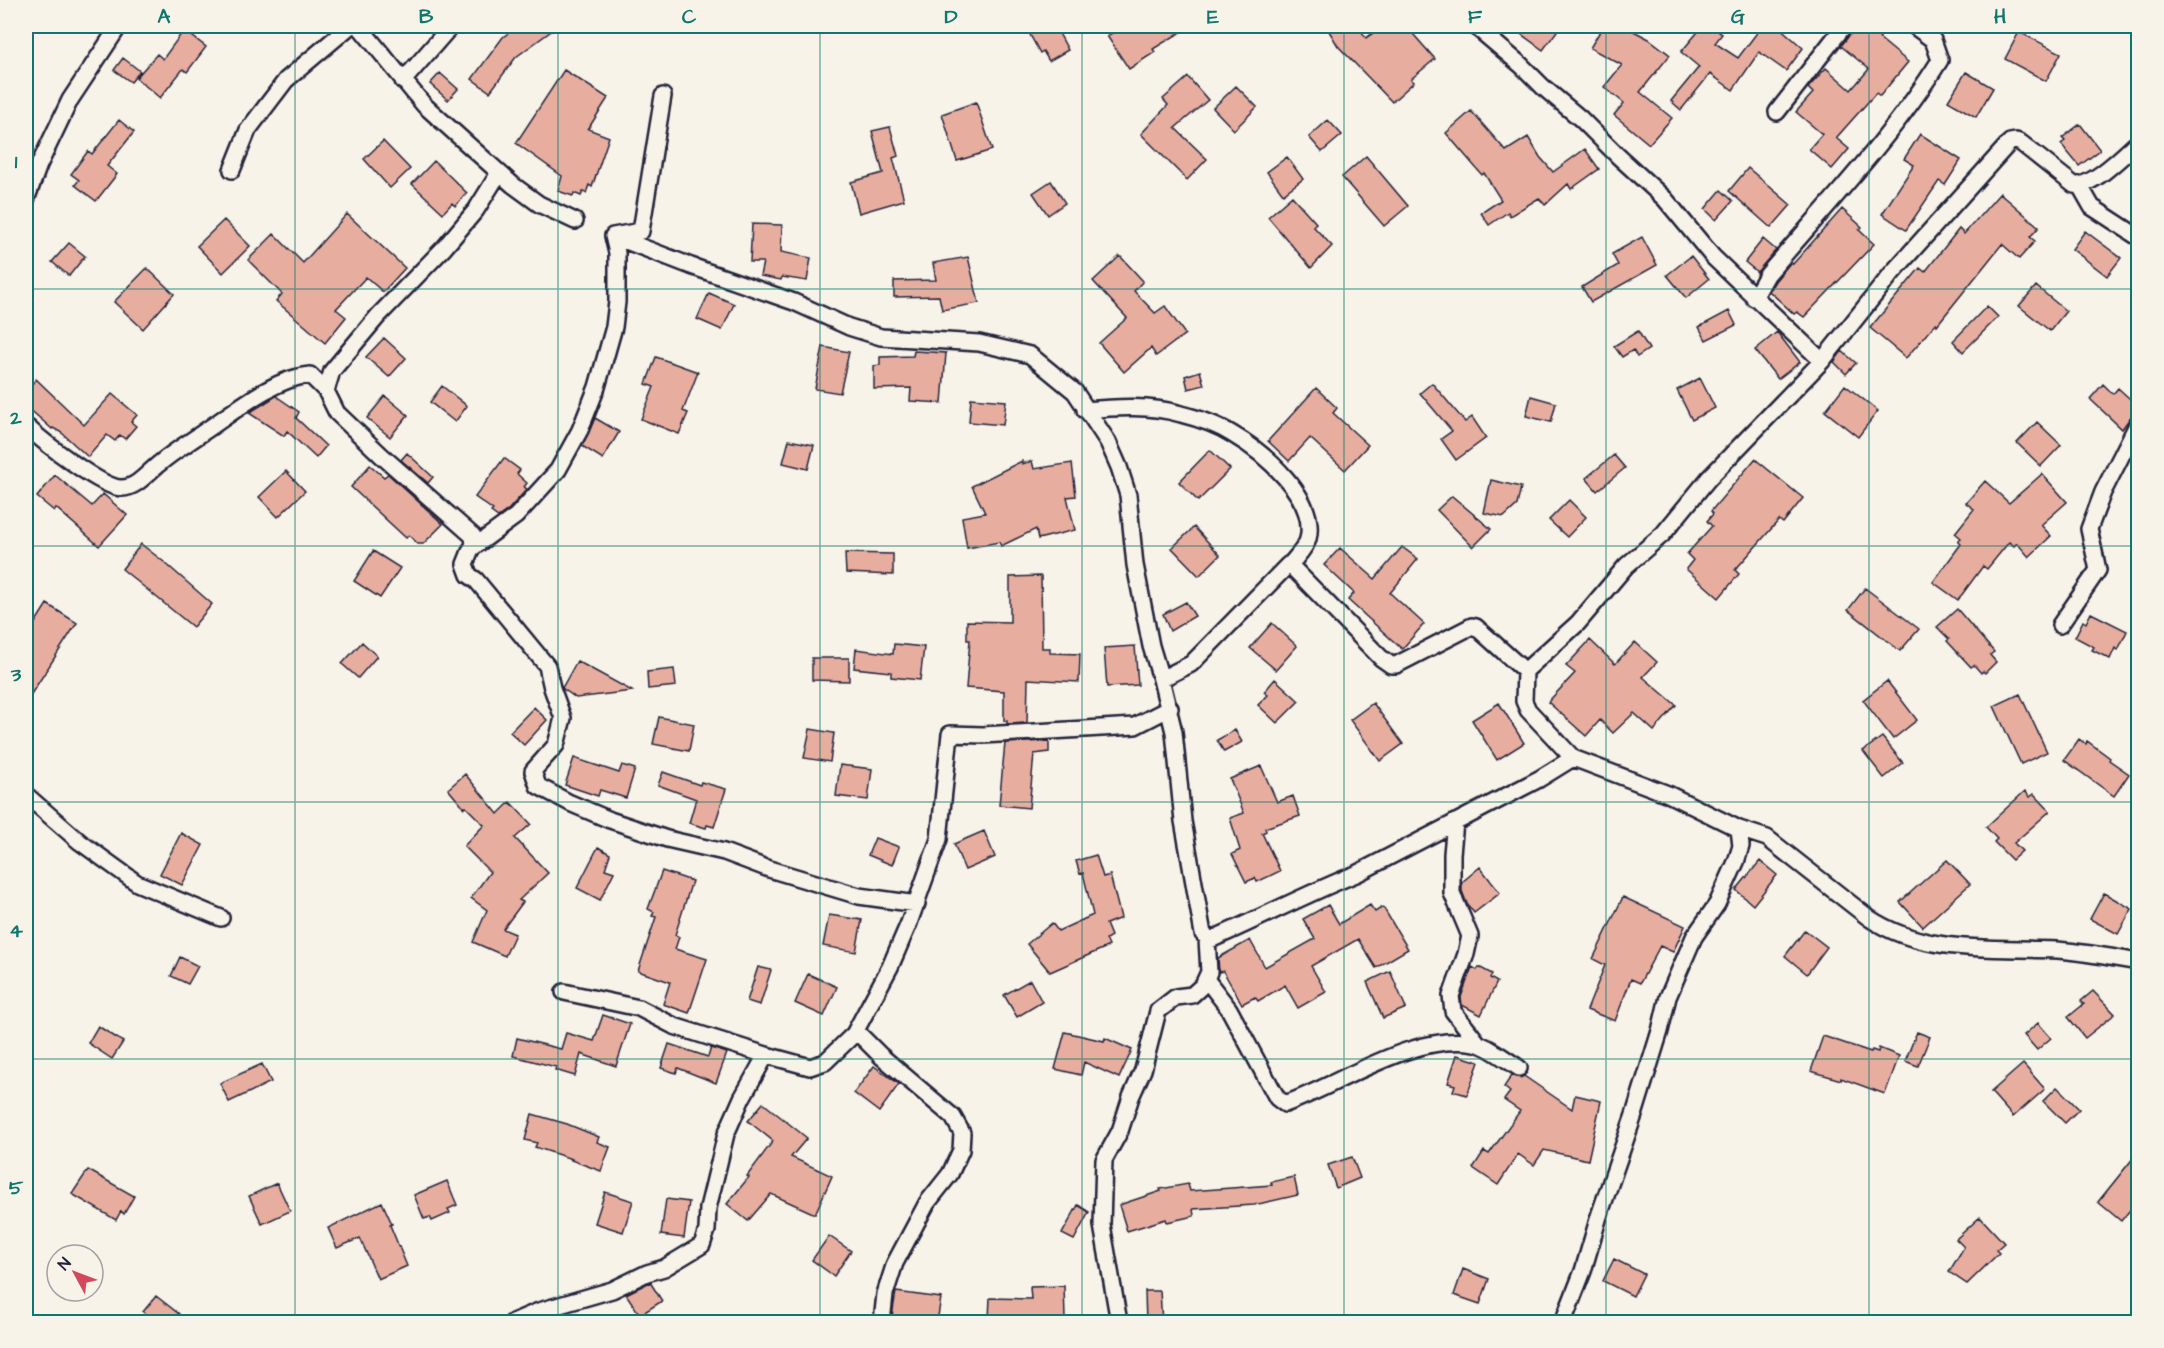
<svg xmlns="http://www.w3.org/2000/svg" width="2164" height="1348" viewBox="0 0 2164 1348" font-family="'Architects Daughter',sans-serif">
	<rect width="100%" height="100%" fill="#f7f3e8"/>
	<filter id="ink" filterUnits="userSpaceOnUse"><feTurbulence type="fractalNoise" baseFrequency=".0167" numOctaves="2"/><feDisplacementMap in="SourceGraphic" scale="12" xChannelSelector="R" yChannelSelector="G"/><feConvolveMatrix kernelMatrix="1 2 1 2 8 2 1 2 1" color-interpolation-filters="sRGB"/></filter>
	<g filter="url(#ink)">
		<!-- building -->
		<path fill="#e7aea0" stroke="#22223b" stroke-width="1.5" d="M518,26h40l-42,31 -26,35 -18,-13 31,-42z
			M1037,26h18l13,24 -19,11 -6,-10 -3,2 -12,-22z
			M1123,26h68l-38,23 2,3 -26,17 -22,-33z
			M1326,26h32l8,12 17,-12h23l29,33 -24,20 3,3 -22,20 -54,-56z
			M1527,26h23l7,5 -14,19 -22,-16z
			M1603,26h21l25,13 21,16 -30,37 32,26 -23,26 -35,-29 10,-12 -20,-16 18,-22 -32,-17z
			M1703,26h21l-5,6 3,2 -7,9 23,15 24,-32h16l25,22 -17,23 -27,-19 -26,38 -23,-16 -29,36 -10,-9 28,-34 -18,-15z
			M1854,26h26l-4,5 5,5 -2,2 29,24 -28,34 -4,-3 -40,45 13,11 -17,20 -23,-20 13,-15 -26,-22 17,-19 -5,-5 18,-20 25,22 18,-21 -28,-23 11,-14z
			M184,30l22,17 -19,25 -4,-3 -23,29 -24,-20 21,-24 6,5z
			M2019,32l42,21 -15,28 -41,-22z
			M123,58l17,13 -9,11 -17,-12z
			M564,70l44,28 -20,31 21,8 -17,50 -3,-2 -3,8 -3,-1 -2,4 -7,-3 -1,3 -15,-5 4,-15 -46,-33z
			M1966,72l27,16 -17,29 -28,-16z
			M440,73l18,16 -10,11 -18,-16z
			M1188,77l20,23 -33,28 32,31 -20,21 -46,-46 27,-29 -5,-6z
			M1236,86l21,21 -23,23 -21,-22z
			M976,102l16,48 -35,11 -15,-47z
			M1471,111l35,40 22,-14 12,20 13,15 32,-23 14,20 -28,20 -3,-5 -23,21 -6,-7 -29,18 -2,-4 -19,13 -8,-12 20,-13 -17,-27 -2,2 -36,-42z
			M119,120l15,12 -27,34 10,8 -21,27 -21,-16 4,-5 -8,-6 17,-23 4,3z
			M1328,120l14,15 -20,17 -13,-15z
			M2080,124l20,26 -21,16 -18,-22 4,-3 -3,-3z
			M890,127l8,29 -5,2 11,42 -45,13 -8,-31 32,-9 -11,-42z
			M1920,134l41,26 -16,25 -6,-4 -33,49 -24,-16 32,-49 -10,-6z
			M383,141l27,28 -20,19 -26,-29z
			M1366,156l42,50 -24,20 -42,-49z
			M1287,157l16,22 -20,15 -16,-22z
			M434,161l33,32 -12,13 -3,-3 -9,10 -31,-29z
			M1748,168l43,37 -20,23 -42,-37z
			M1051,181l14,22 -17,12 -15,-22z
			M1721,190l12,11 -17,19 -11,-11z
			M2000,193l39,34 -9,10 5,4 -16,18 -17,-15 -65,81 -1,-2 -30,35 -36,-30 50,-60 5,4 34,-43 5,5z
			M1292,196l24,27 -3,3 19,20 -21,22 -43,-51z
			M1842,209l20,18 -3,3 15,14 -70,73 -7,-5 -3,2 -25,-23 6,-10 16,-19 2,2z
			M347,214l58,54 -22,24 -17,-15 -30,32 10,8 -21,26 -49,-42 6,-7 -34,-34 26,-26 29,29z
			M224,220l26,26 -27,27 -26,-27z
			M752,224l30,1 -1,27 30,6 -4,23 -25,-4 -1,3 -21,-4 3,-14h-13z
			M2085,231l36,27 -14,18 -35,-27z
			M1642,237l15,28 -66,37 -9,-15 36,-22 -6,-11z
			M1763,239l13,11 -19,22 -12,-10z
			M69,243l16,13 -16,20 -17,-14z
			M1120,256l23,25 -9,10 21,22 10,-7 20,28 -29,22 -5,-8 -27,24 -25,-29 28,-25 -34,-37z
			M1691,256l18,23 -23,19 -19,-23z
			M968,257l11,46 -37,7 -3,-14 -45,1v-16l42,-1 -3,-17z
			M147,268l27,26 -31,35 -29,-27z
			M2036,286l30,25 -16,20 -31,-25z
			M709,293l25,11 -12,26 -25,-11z
			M1987,306l11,11 -35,35 -10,-11z
			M1729,311l7,14 -30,15 -7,-13z
			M1638,331l11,18 -12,8 -4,-7 -11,7 -8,-11z
			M1777,332l23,30 -22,17 -23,-29z
			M384,338l22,20 -17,19 -23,-20z
			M823,347l26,5 -9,41 -25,-4z
			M914,351l32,2 -4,50 -32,-2 1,-13 -37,1v-23l6,-1v-8l33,-1z
			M1842,351l14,12 -10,11 -12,-12z
			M656,357l42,15 -15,39 5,2 -9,21 -38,-15 13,-32 -8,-3z
			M1200,371l4,14 -16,4 -3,-13z
			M1700,378l15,30 -23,12 -15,-30z
			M36,379l48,46 28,-31 25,21 -6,7 5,4 -11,13 -5,-4 -5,6 -8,-6 -19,22 -26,-24 -9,-5 -1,1 -26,-23v-15z
			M1432,383l33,39 7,-5 14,21 -30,22 -15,-21 11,-8 -32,-38z
			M2103,384l10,10 5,-6 21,19v4l-7,4 -10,14 -32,-30z
			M1845,385l33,26 -20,26 -33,-26z
			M442,386l25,20 -12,16 -25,-20z
			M1316,388l21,20 -4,5 35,32 -23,25 -35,-32 -21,23 -21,-20z
			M276,396l23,16 -3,6 30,28 -10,12 -29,-27 -3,5 -35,-23z
			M385,396l23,19 -18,22 -23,-19z
			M1531,396l25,7 -5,19 -25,-6z
			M971,398l35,3 -3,24 -34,-3z
			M595,418l24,14 -16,27 -21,-13z
			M2037,422l24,23 -20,21 -24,-23z
			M789,440l25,5 -6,24 -25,-6z
			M1210,450l20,19 -32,32 -19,-19z
			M407,453l26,24 -5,6 -27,-23z
			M1614,455l11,13 -28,23 -11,-13z
			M504,458l16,12 -3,4 10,9 -3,4 3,2 -18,20 -11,8 -7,-5 2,-2 -18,-13z
			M1755,459l48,39 -20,25 -4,-3 -44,50 4,4 -20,24 -33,-29 7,-9 -6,-6 25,-28 -5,-5 6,-7 -2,-3z
			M1022,461v3l10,-3 2,8 38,-6 4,33 -9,1 8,33 -37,9 -2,-10 -35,17 -2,-4 -32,6 -5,-31 23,-4 -13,-27z
			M370,465l14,12 4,-3 55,50 -20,20h-5l-9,-9 -3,3 -55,-51z
			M286,471l19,20 -27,26 -19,-20z
			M2042,474l25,28 -26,23 10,11 -22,21 -12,-14 -3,3 -5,-4 -22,27 -4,-3 -25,34 -25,-18 28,-38 -3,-3 3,-3 -6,-5 19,-24 -8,-6 19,-22 24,22z
			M55,475l37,31 11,-12 24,21 -28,31 -43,-38 -2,3 -17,-14z
			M1491,480l30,7 -4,18 -13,12 -20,-4z
			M1452,496l39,33 -18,18 -36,-37z
			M1569,500l17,17 -19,20 -18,-17z
			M1194,527l26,28 -21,21 -27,-28z
			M141,544l23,18 48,42 -19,23 -71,-58z
			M1402,547l16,12 -28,34 34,31 -22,25 -54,-49 6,-7 -30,-28 16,-17 35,31z
			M373,551l27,17 -20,30 -26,-17z
			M845,553l48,1v21l-47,-2z
			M1041,576l1,72h8v5l30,1 -1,28 -51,-3 -1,44 -20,1v-3h-3v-30l-38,-3 4,-48h-3v-19l43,1v-45z
			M1865,588l54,41 -19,22 -52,-41z
			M1186,602l9,14 -25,15 -7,-17z
			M47,604l30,19 -51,79v-65z
			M1957,609l37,43 -4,3 6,7 -11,11 -2,-2 -2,2 -7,-8 -3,2 -24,-26 2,-2 -12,-12z
			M2091,613l36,18 -9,19 -3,-2 -5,11 -18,-9 2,-3 -19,-10 8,-16 3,2z
			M1272,623l25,23 -21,24 -26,-22z
			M1590,640l25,24 20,-22 22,20 -14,15 33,28 -22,26 -20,-18 -21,20 -13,-13 -14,16 -38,-34 27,-29 -9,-7z
			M362,642l15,14 -19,22 -16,-14z
			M894,644l30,3 -4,33 -29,-3v-5l-37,-4 2,-19 37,5z
			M1135,646l3,39 -31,2 -3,-39z
			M812,658h37v23l-37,-1z
			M577,661l55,30 -56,7 -14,-10z
			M674,669l2,17 -28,3 -1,-17z
			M1275,679l24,22 -22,22 -19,-18 10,-10 -4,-3z
			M1887,681l30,39 -24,19 -30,-39z
			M2020,694l27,58 -26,12 -27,-58z
			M1373,703l30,41 -23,17 -30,-41z
			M1499,703l25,40 -27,17 -25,-40z
			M534,707l13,13 -23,25 -14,-13z
			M659,717l35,7 -5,27 -36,-7z
			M810,729l24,4 -4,29 -26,-4z
			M1235,730l7,12 -18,10 -7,-12z
			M1882,737l21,26 -19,15 -21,-27z
			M2079,739l7,5 1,-3 23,17 -1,2 20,14 -15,22 -50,-36z
			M1049,741v11l-15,2 -5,54 -30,-3 6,-62z
			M574,758l45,15 3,-8 13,4 -9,29 -26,-8 -2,6 -33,-11z
			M840,765l32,4 -4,31 -32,-4z
			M1261,766l16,36 16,-6 7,20 -35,12 1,3 -4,2 18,38 -23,11 -2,-4 -9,4 -14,-28 8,-4 -10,-32 14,-5 -14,-34z
			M663,772l37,13 1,-3 25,7 -12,38 -7,-2 -1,3 -17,-5 7,-24 -38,-14z
			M465,774l33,40 12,-12 21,22 -16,14 33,35 -29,27 4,2 -20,27 12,5 -10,22 -32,-14 14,-32 -16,-12 19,-26 -26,-26 20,-21 -18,-18 -2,1 -16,-19z
			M2025,791l5,6 4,-3 16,17 -36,32 8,8 -10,9 -18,-18 3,-3 -11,-12z
			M984,831l11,26 -30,13 -11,-26z
			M181,833l22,12 -21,40 -22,-11z
			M875,838l24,9 -7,18 -24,-10z
			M598,847l12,7 -5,15 9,3 -14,28 -23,-12z
			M1096,855l7,22 7,-2 11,43 -15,6 5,12 -5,3 3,7 -59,26 -23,-28 25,-21 6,8 35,-16 -10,-42 -3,1 -4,-13z
			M1947,860l23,24 -47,43 -23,-25z
			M1760,861l17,14 -24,30 -17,-15z
			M1480,867l20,26 -26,20 -7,-9 -5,-13v-9z
			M662,871l30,10 -17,54 4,2 -4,12 32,10 -18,54 -26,-9 7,-22 -32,-11 18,-54 -4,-1 2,-4 -6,-3z
			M2104,893l28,16 -14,25 -28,-15z
			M1623,897l62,29 -12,26 -13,-6 -20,37 -9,-4 -16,42 -28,-11 18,-45 -12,-6z
			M1328,905l11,19 31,-19 5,7 8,-5 25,42 -32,19 -18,-29 -47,27 15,26 -28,16 -13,-23 -27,16 -3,-4 -13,7 -19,-33 -4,1 -1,-14 32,-18 15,27 50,-28 -12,-20z
			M829,915l33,5 -6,32 -33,-6z
			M1805,930l22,17 -20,27 -22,-18z
			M180,957l18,9 -10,18 -17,-8z
			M758,967l13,3 -11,35 -13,-4z
			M1472,967l5,3 2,-3 13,7 -2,4 7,4 -16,33 -19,-10 -1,-8z
			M1390,971l16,37 -23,10 -16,-36z
			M808,974l29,13 -13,29 -29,-13z
			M1030,980l12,22 -25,15 -13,-22z
			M2093,991l22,23 -30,24 -17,-21 16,-13 -3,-3z
			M603,1015l27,9 -14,42 -35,-12 -6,22 -20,-6 1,-3 -43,-11 4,-18 44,11 5,-16 28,8z
			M2038,1023l13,15 -14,12 -13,-15z
			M98,1026l25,16 -11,17 -24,-16z
			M1065,1032l39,9 1,-3 27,12 -13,28 -35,-16 -3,13 -26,-6z
			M1917,1032l13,5 -12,29 -13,-5z
			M1823,1036l48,16 1,-2 6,2 1,-4 20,8 -14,38 -44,-16v2l-30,-9z
			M669,1044l39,13 3,-9 16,5 -11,30 -38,-15 -2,5 -15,-5z
			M1457,1055l22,7 -12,33 -14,-4 2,-6 -7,-2z
			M262,1064l9,18 -42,20 -9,-19z
			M2023,1064l22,25 -32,28 -22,-25z
			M874,1066l25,18 -20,28 -25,-19z
			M1512,1075l8,3 4,-2 48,33 3,-14 26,6 -13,59 -44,-10 -10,15 -16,-11 -20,31 -25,-17 11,-17 5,3 31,-43 -16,-11 6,-8 -6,-5z
			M2057,1087l22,22 -14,14 -22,-22z
			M763,1103l44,35 -16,19 41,19 -17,38 -44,-20 -23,27 -21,-17 22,-27 -2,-1 26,-35 -25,-20z
			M532,1114l35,10 32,13 -2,5 13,5 -9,24 -30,-11 1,-1 -37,-12 2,-4 -12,-3z
			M2139,1151v48l-18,22 -23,-19z
			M1352,1157l8,21 -24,10 -8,-23z
			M88,1170l46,26 -10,18 -3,-3 -5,9 -44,-26z
			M1294,1177l4,18 -44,10 -61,4 1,7 -27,6 -1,-3 -39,12 -8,-26 42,-14 -1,-2 28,-5 2,7 82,-6 -1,-3z
			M447,1181l10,24 -9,4 2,4 -18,8 -2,-4 -6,2 -10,-24z
			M277,1183l13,28 -28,13 -13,-28z
			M605,1192l28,9 -10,31 -28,-9z
			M666,1199l23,3 -5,36 -23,-3z
			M382,1202l10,22 -2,1 17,41 -29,13 -18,-41 -23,10 -9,-20z
			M1078,1205l11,7 -15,28 -12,-6z
			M1980,1217l24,26 -8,7 3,3 -32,31 -18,-12 15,-25 -8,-8z
			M829,1236l22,15 -17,25 -22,-16z
			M1614,1259l30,15 -11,22 -30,-15z
			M1463,1269l26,10 -9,25 -26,-9z
			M650,1282l12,19 -22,14 -14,-21z
			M1064,1286l1,33h-76l1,-21 41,1 -1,-12z
			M1145,1291h15l2,32h-16z
			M896,1292l45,6 -4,24 -45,-6z
			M156,1296l23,18 -6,9h-16l-14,-11z"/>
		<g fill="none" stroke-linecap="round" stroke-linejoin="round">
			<!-- minor casing -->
			<g stroke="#22223b" stroke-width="20">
				<path id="minor" d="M359,26l65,79 50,45 39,35 26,19 36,17
					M1475,26l46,39 22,22 38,32 37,37 47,43 48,58 109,104
					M403,81l48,-55
					M1777,112l67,-86
					M232,170l16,-40 38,-50 64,-54
					M2080,186l12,21 46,30
					M26,200l13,-35 31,-65 49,-74
					M613,236l78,30 103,36 55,25 32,10 98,6 51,12 45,37 33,50 11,25 9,28 7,70 16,81 10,33 30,-15 97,-99 4,2 89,91 10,7h5l76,-39 4,1 49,44 53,-48 48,-57 37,-32 46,-56 113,-117 71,-89 117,-130 6,-1 5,2 53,42c17,3 51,-31 64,-43
					M613,236l4,17v49l-3,25 -17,60 -17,43 -22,40 -42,46 -45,33 -6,15 4,11 7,5 71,86 5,22 11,30 -7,27 -23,26 5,15 32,17 40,17 57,19 57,13 45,17 90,27 58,8
					M613,236l28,-5 22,-135
					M1754,298l13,-23c58,-68 126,-139 173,-215l-7,-20 -19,-14
					M1085,410c31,-3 66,-5 96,4 16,4 37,11 51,20 31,18 86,64 76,105 -2,9 -13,19 -18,26
					M26,426c15,14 77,63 96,62 15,0 27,-17 38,-25 14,-12 30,-21 45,-32 30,-20 69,-53 105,-56l16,16
					M474,546l-1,-10 -92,-81 -44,-42 -11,-22 6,-20 46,-55 66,-68 32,-38 23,-37
					M2060,625l38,-55 -9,-41 14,-37 35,-69
					M1161,679l13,53 9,89 20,113 7,6c49,-21 96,-46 146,-66l183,-95 34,-21 -45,-48 -4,-9 1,-30
					M26,795l54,47 57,41 84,35
					M1455,822l-3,32v39l18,43 -4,18 -15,42 2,15 25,32
					M1739,829l28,9 102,80c55,37 125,29 188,32 27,2 54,7 81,12
					M1206,979l23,30 48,89 8,6c56,-20 129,-72 190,-61 12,2 33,18 44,25
					M564,992l75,16 35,18 92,29
					M856,1031l25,25 72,61 9,16 -1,17 -11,24 -23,29 -32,60 -10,31 -3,28
					M513,1322l26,-11 73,-21 35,-17 17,-5 38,-23 5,-15 1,-22 18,-74 16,-36 24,-43 44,12 15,-5 29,-28 36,-67 19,-44 30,-84 11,-105 33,1 152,-9 35,-18
					M1119,1322l-17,-97 2,-65 16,-29 11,-34 12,-27 15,-59 18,-14 16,-2 11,-10 6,-13 -2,-33
					M1563,1322l20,-51 16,-55 35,-101 26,-84 8,-34 26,-60 23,-33 19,-42 5,-16 -2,-17 -71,-35 -95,-36"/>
			</g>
			<!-- minor -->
			<use href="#minor" stroke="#f7f3e8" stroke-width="15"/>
		</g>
	</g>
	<!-- grid -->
	<path fill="none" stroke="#0f766e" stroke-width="1.5" stroke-opacity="0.55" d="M295,26v1296M558,26v1296M820,26v1296M1082,26v1296M1344,26v1296M1606,26v1296M1869,26v1296M26,289h2112M26,546h2112M26,802h2112M26,1059h2112"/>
	<!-- margin -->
	<rect width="2164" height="1348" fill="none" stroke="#f7f3e8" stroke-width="66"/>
	<!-- north arrow -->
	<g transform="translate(75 1273) rotate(311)"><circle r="28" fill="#f7f3e8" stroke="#a29fa3" stroke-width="1.5"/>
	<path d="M0-4.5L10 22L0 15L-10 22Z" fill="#d1495b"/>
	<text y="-9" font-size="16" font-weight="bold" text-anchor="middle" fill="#22223b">N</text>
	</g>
	<rect x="33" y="33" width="2098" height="1282" fill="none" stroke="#0f766e" stroke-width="2"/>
	<g font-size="20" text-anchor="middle" font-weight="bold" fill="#0f766e">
		<text x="164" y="23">A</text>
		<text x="426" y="23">B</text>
		<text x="689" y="23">C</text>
		<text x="951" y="23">D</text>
		<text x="1213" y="23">E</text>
		<text x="1475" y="23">F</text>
		<text x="1738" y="23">G</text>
		<text x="2000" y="23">H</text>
		<text x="16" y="168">1</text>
		<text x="16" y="424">2</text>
		<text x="16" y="681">3</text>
		<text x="16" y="937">4</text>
		<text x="16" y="1194">5</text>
	</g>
</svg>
